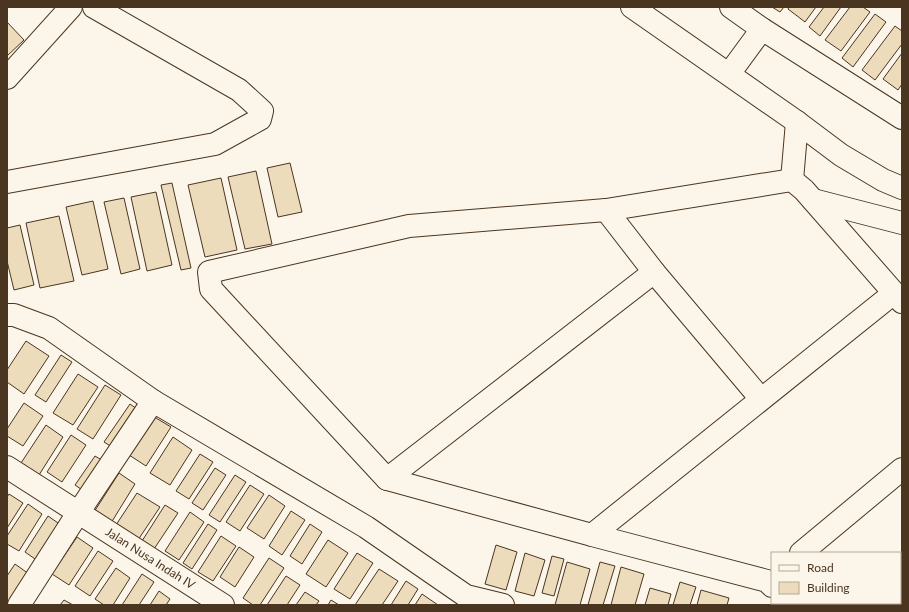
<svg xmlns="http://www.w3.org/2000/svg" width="909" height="612" viewBox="0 0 909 612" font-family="Lato,sans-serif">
	<rect width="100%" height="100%" fill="#fbf6e9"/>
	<!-- building -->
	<path fill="#ecdcbc" stroke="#4a3520" d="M772,7h12l-4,5z
		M789,7h27l-11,15 -17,-13z
		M824,7h17l-21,29 -11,-9z
		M850,7h13l7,5 -29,39 -16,-11z
		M875,14l11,8 -33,45 -11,-9z
		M7,22l17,18 -17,16z
		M895,26l7,5v13l-27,36 -13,-10z
		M902,53v31l-4,6 -15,-11z
		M290,163l12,49 -24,5 -11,-49z
		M256,171l16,73 -27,5 -17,-72z
		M221,178l16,72 -32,7 -17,-72z
		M172,183l19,85 -10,2 -20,-85z
		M156,192l16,73 -25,6 -16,-74z
		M124,198l16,71 -19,5 -17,-72z
		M93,201l15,68 -26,6 -16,-68z
		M59,216l15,65 -34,7 -14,-65z
		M20,225l14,60 -20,5 -7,-29v-33z
		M26,341l23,15 -25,38 -17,-12v-12z
		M61,355l11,7 -26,40 -11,-7z
		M78,374l20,13 -25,38 -20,-12z
		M105,385l16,10 -28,44 -16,-10z
		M24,403l19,13 -20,30 -16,-10v-7z
		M130,404l7,5 -25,38 -8,-5z
		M151,415l20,12 -25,39 -20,-13z
		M46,425l17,12 -24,38 -18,-12z
		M71,435l15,10 -24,37 -15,-10z
		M173,437l19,13 -22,35 -20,-12z
		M200,454l13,8 -24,37 -13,-8z
		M95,456l10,6 -20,30 -10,-7z
		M215,468l11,7 -23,35 -11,-7z
		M119,473l16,11 -24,39 -17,-11z
		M235,475l11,7 -26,40 -11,-7z
		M250,485l14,9 -24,37 -14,-9z
		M137,493l23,14 -24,36 -22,-15z
		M9,494l14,9 -16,25v-31z
		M269,495l16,11 -21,33 -17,-11z
		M28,504l14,10 -23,37 -12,-7v-8z
		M165,505l13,8 -24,36 -12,-8z
		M291,511l14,9 -23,35 -13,-9z
		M190,512l14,10 -25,38 -14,-9z
		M48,516l13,9 -23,36 -13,-9z
		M208,524l9,6 -25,39 -9,-6z
		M310,524l12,8 -20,32 -12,-8z
		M221,536l15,10 -23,35 -15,-9z
		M77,537l16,11 -24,37 -17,-11z
		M328,540l20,13 -22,34 -20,-13z
		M496,545l21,7 -11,38 -21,-6z
		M239,547l15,10 -19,30 -15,-10z
		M98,551l15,10 -23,35 -15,-10z
		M357,553l16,10 -23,36 -16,-10z
		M525,553l20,7 -11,36 -19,-5z
		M552,556l12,3 -10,37 -12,-3z
		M269,558l15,10 -24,37h-7l-10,-7z
		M567,562l23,7 -10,36h-25z
		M600,562l15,4 -12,39h-15z
		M15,564l14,10 -20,31h-2v-29z
		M621,567l23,7 -9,31h-24z
		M116,568l14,10 -17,27h-9l-9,-6z
		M379,569l19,12 -16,24h-27z
		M142,574l12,8 -15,23h-17z
		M286,576l14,9 -13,20h-20z
		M406,581l12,8 -10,16h-17z
		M680,582l16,5 -6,18h-17z
		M650,588l21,6 -3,11h-23z
		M701,590l28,8 -2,7h-30z
		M159,591l11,8 -4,6h-16z
		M305,592l14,9 -3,4h-20z
		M422,594l16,11h-23z
		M64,600l9,5h-13z
		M331,600l8,5h-11z"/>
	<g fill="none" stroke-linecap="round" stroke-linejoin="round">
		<!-- minor casing -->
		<g stroke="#4a3520" stroke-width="24">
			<g id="minor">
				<path d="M632,7l165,115 44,33 42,25 19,8"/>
				<path d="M731,7l31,22 140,89"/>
				<path d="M729,74l33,-45"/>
				<path d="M7,78l64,-71"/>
				<path d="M792,180l5,-58"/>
				<path d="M7,182l208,-38 45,-25 2,-8 -23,-21 -145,-83"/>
				<path d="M813,200l89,23"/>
				<path d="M606,210l48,62"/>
				<path d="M7,315h7l35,13 104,73 213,126 100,69 37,9"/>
				<path id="s1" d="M7,467l216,138"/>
				<path d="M387,479l267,-207 107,127"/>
				<path d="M592,535l-205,-56 -176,-190 -2,-17 200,-46 197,-16 186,-30 12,10 98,112"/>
				<path d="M801,553l101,-84"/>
				<path d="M772,586l-5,-5 -175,-46 302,-242"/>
				<path d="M787,603l2,2"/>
				<path d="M19,605l59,-92 75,-112"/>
			</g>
		</g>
		<!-- minor -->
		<use href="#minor" stroke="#fbf6e9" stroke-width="22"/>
	</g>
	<g text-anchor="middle" stroke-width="3" stroke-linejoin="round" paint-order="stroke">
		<!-- street labels -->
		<g font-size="12" fill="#4a3520" stroke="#fbf6e9">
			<text dy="4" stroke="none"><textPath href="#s1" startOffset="170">Jalan Nusa Indah IV</textPath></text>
		</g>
	</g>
	<!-- border -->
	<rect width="909" height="612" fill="none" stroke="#4a3520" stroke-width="16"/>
	<!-- legend -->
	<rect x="771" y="552" width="130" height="52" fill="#fbf6e9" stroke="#b4a999"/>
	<rect x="779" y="565" width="20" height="6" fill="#fbf6e9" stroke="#b4a999"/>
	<text x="807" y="572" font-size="12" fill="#4a3520">Road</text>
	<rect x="779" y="582" width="20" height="12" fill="#ecdcbc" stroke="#b4a999"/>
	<text x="807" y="592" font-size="12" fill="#4a3520">Building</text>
</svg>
